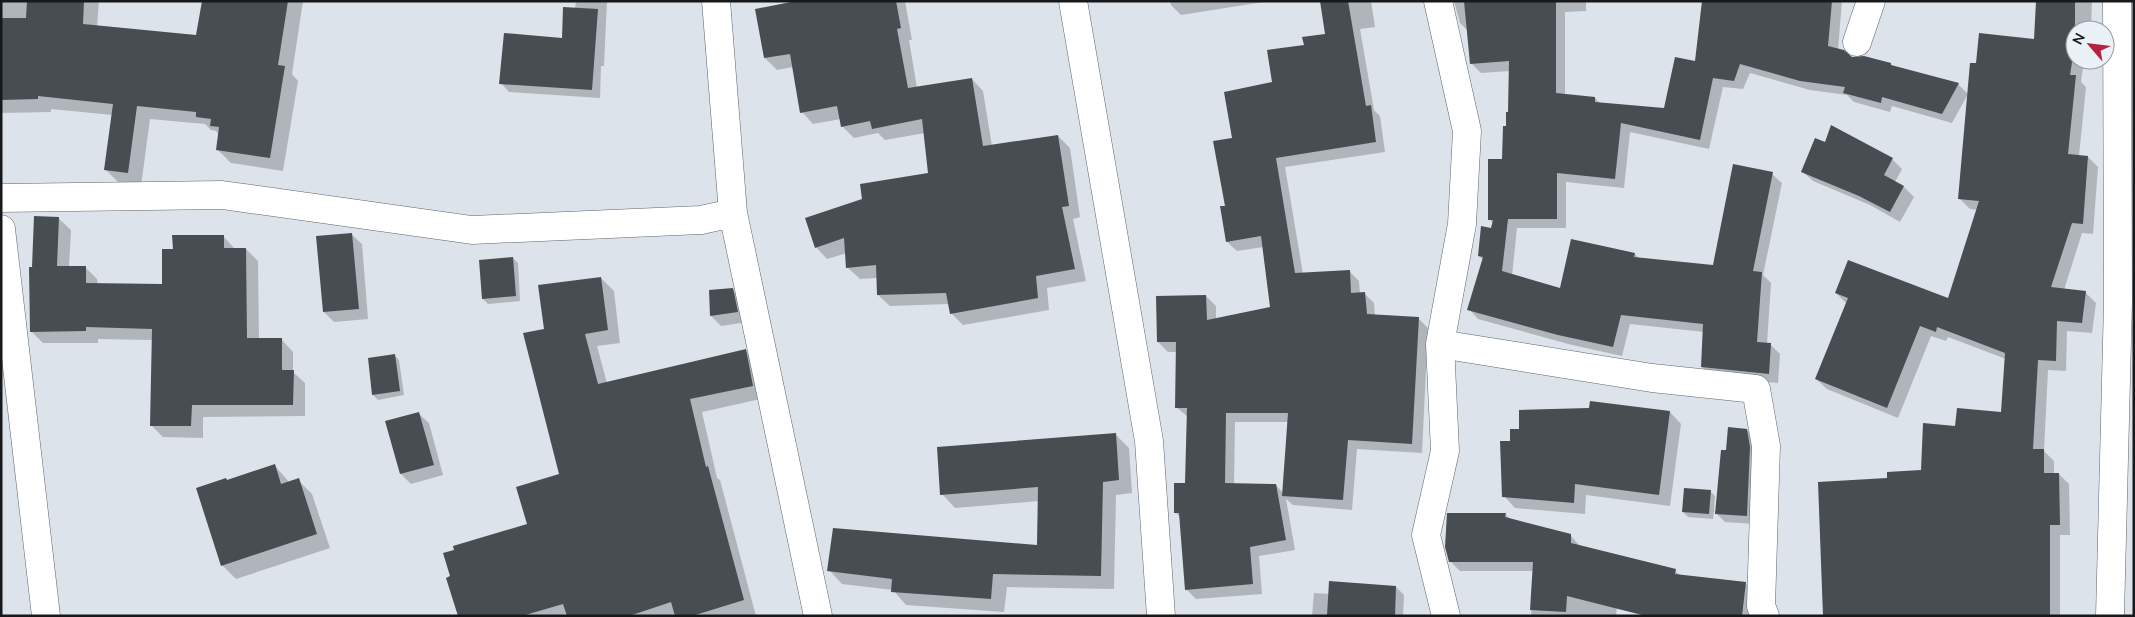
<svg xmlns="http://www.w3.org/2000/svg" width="2135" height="617" viewBox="0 0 2135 617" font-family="'Nunito Sans',sans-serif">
	<rect width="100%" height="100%" fill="#dde3ea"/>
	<!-- shadow -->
	<path fill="#0003" fill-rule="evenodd" d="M1,1h98l-2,26 100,10 6,-36h100l-11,73 6,7 -15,90 -52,-8 -14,-14 2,-15 -3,-3 -5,-1 -6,-6 -55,-5 -9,67 -22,-3 -14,-14 8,-54 -62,-6v3l-50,1z
		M576,1h31l-3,65h-3l-1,32 -91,-6 -8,-9 62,-44 12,-30z
		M803,1h102l7,39h-3l8,48 55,-9 11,12 9,55 66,-10 12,12 10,69 -7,2 13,62 -39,7 2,22 -86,15 -12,-12 -2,-9 -59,2 -12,-11 -1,-17 -17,1 -12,-11 -1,-15 -20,6 -11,-12 48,-47 65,-26 -4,-41 -40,7 -7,-7 -24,5 -12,-12 -1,-7 -28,5 -11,-12 -9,-45 -16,3 -12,-12z
		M1170,1h100l-89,14 -10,-10z
		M1322,1h49l4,26 -15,2 14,81 6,6 5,36 -100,15 18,107 46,-3 10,10 1,13 4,-1 10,10 1,13 43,2 10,10 -6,125 -65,-4 -5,61 -59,-5 -7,-6 9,51 -36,6 3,38 -66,5 -10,-10 -5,-71 -6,-6 11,-28 2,-67 -12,-10 1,-55h-9l-10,-10 48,-46 10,10v13l56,-11 -8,-61 -27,4 -10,-9v-35l6,-68 40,-56 32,-37 21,-11zM1235,422h54l-6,71 -7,-8h-42z
		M1454,1h132v10l-21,1v83l30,3 6,6 64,5 31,-46 8,-62h138l-4,49 14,8 38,6 4,3 64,17 10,10 -16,29 -60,-17 -2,6 -36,-10 -7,-7 -37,-5 -60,-17 -7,16 -20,-2 -14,62 -79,-17 -6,56 -58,-6v46h-49l-5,48 49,13 74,-35 4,5 75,7 58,-92 10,9 -19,92 8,8 -4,61h3l10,10 -2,29 -66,-6 -10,-10 2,-35 -74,-8 -8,32 -54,-12 -90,-25 -9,-10 14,-49 -4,-4 14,-33 -4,-4 15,-59 6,-47v-42l-29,2 -10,-10 -3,-32 -8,-8z
		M2037,1h55l-1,27 -16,2v30h9l-3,22 5,5 -7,69 9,1 10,10 -5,67 -11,-1 -18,57 21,2 11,11 -4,30 -25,-2 -1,40 -18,-1 -4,81 10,10v13h5l10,10 1,51h-10v81h-236l64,-137 34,-8 35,-44 45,-13 4,-55 -58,-22 -2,4 -15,-5 -33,82 -71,-29 -11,-10 31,-75 -11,-11 113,7 29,-90 -8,-1 -11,-11 18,-133 58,-24z
		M1892,159l10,10 -7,13 9,5 10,10 -14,25 -30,-17 -57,-24 -11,-10z
		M58,218l13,12 -2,37h16l12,12 1,5 65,1 11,-35 49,-14 12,13h11l12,12 1,78h22l12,13v20l12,11v33l-102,1v21l-40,-1 -12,-12 2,-85 -55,-1v4h-55l-12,-12 2,-63z
		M351,234l11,10 6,75 -34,3 -10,-10z
		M513,258l5,5 2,38 -32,3 -5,-5z
		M601,278l13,13 6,52 -23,3 10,37 138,-33 13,13 7,35 -63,14 15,66 3,2 36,136h-297l70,-91 32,-50 -16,-145z
		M732,289l11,11 4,22 -26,4 -10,-10z
		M394,355l5,5 5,35 -26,5 -5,-5z
		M1670,412l11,12 -11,82 -84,-11 -1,19 -70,-6 -11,-12 8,-54 8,-11z
		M418,413l11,10 14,52 -32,9 -10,-10z
		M1747,430l8,9v85l-30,-2 -11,-11 -1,8 -25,-2 -5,-5 27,-21 5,5 -1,15h3l10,-60z
		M1115,434l14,14 3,45 -16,2 -2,94 -107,-2 -3,25 -98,-7 -13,-15 -51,-6 -13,-14 209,-24 1,-45 -84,7 -13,-14z
		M275,466l15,17 8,-3 14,14 18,54 -94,31 -14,-14 6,-84z
		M1505,514l6,6 60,16 9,10 41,18 -5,52h-85l3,-45h-74l-10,-10z
		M1675,571l6,5 64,7 10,11 -2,22h-106z
		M1396,587l8,8 -1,21h-91l2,-23 16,1z"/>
	<!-- building -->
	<path fill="#484d52" d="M27,1h57l-1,23 113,11 6,-34h86l-10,64 7,1 -15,92 -54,-8 3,-23 -9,-1 1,-7 -15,-2v-5l-59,-6 -9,67 -24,-3 9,-66 -75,-8v3l-37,1v-82h25z
		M796,1h100l5,27 -4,1 11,59 64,-10 11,68 75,-11 11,71 -7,1 13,62 -39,7 2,22 -88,16 -4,-21 -69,2 -1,-30 -30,3 -2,-30 -29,10 -10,-30 57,-19 -2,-15 68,-11 -6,-54 -50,10 -2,-8 -29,6 -4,-21 -37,7 -10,-59 -26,4 -9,-49z
		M1320,1h28l18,105 5,-1 5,37 -100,16 19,115 55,-3 1,23 14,-1 2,22 52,3 -7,127 -64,-4 -5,60 -61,-4 6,-83h-62l-1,70 51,1 10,56 -36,7 3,37 -68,6 -6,-77h-5v-30h11l2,-75h-12l1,-66h-19l-1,-46 50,-1 1,25 63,-13 -9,-71 -35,6 -6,-36h5l-12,-65 19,-3 -8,-46 48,-10 -5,-32 37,-5 -2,-8 23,-3z
		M1464,1h92v92l39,4v5l69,6 11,-51 20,4 7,-60h130l-4,45 16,4 8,7 12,-1 27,7v2l68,18 -17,31 -60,-17 -1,6 -38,-10 2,-6 -45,-6 -60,-17 -6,17 -21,-3 -13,62 -79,-17 -6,56 -58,-6v46h-49l-6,52 58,17 11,-49 64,14 -1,4 79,8 20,-101 40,8 -20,99 9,1 -5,70 14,1 -2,31 -68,-7 2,-43 -82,-9 -8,32 -55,-12 -91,-25 16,-53 -5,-1 3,-30 10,2 2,-8h-5v-61h14l1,-33h3v-14h2l1,-51 -39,3z
		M2036,1h39v42l-5,32h6l-8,79 20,2 -5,68 -11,-1 -21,64 35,4 -4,32 -25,-2 -1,40 -18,-1 -5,89h11v24h15l1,52h-10v91h-227l-5,-134 69,-4v-6l34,-2 2,-47 32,3 2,-18 44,4 4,-59 -68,-26 -1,5 -16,-6 -33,82 -72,-29 33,-81 -13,-5 13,-33 100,38 31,-97 -21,-2 12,-136h6l3,-30 55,6z
		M563,7l35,2 -6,81 -93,-6 5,-51 58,5z
		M1831,125l62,33 -9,17 20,11 -14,26 -31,-16 -58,-24 14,-34 10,4z
		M34,216l25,1 -2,49h29v17l76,1v-35h11l-1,-14h52v13h22l1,90h35v32h12l-1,35h-101l-1,21h-41l2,-97 -66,-2v4l-56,1 -1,-65h3z
		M352,233l7,76 -36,3 -7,-76z
		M513,257l3,39 -34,3 -3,-39z
		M601,277l7,53 -23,4 13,50 148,-35 7,37 -63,13 16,68 2,-1 36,134 -52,16h-17l-4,-14 -42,14h-62l-4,-12 -41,12h-64l-12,-38 4,-2 -7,-23 11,-3 -1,-4 74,-22 -11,-37 43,-13 -36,-141 21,-4 -6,-44z
		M733,288l5,24 -28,4 -1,-26z
		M395,354l5,37 -28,4 -4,-37z
		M1590,401l80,10 -11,84 -84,-11 -1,19 -72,-6 -2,-56h10v-12h9v-19l70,-2z
		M419,412l15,53 -34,9 -15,-53z
		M1728,427l19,2 3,18 -3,69 -32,-2 6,-64h5z
		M1116,433l3,47 -16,2 -2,94 -108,-2 -2,25 -100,-7 1,-13 -65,-8 6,-43 204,17 1,-58 -98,8 -3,-48z
		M275,464l6,20 18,-6 18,56 -96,32 -25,-78 30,-10 1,2z
		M1684,488l27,2 -2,24 -27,-2z
		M1447,513h59l-1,4 66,17v9l105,26 -1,5 71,8 -4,34h-96l-79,-20 -1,16 -36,-2 3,-48h-84l-4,-15z
		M1329,581l67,5 -1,30h-68z"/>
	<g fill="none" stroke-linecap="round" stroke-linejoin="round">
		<!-- street casing -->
		<g stroke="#5f656b" stroke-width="29">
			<path id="street" d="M716,1l17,212 85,403
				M1073,1l76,440 12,175
				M1438,1l29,130 -5,93 -22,120 5,107 -19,84 20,81
				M1857,42l14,-41
				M1,198l221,-3 250,35 229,-10 32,-7
				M1,229l45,387
				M1440,344l212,34 104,11 10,57 -5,160 4,10"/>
		</g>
		<!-- secondary casing -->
		<g stroke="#5f656b" stroke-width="29">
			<path id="secondary" d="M2110,616l8,-314 -1,-301"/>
		</g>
		<!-- street -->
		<use href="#street" stroke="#fff" stroke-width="28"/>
		<!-- secondary -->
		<use href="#secondary" stroke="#fff" stroke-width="28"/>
	</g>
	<!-- border -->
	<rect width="2135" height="617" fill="none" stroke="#16181a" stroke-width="5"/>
	<!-- north arrow -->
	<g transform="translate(2090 45) rotate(298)"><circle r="24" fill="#eaf1f7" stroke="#959a9f"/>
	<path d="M0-4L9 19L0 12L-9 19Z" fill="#b4223d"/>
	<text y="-8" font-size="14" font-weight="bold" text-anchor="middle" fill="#16181a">N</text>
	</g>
</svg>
